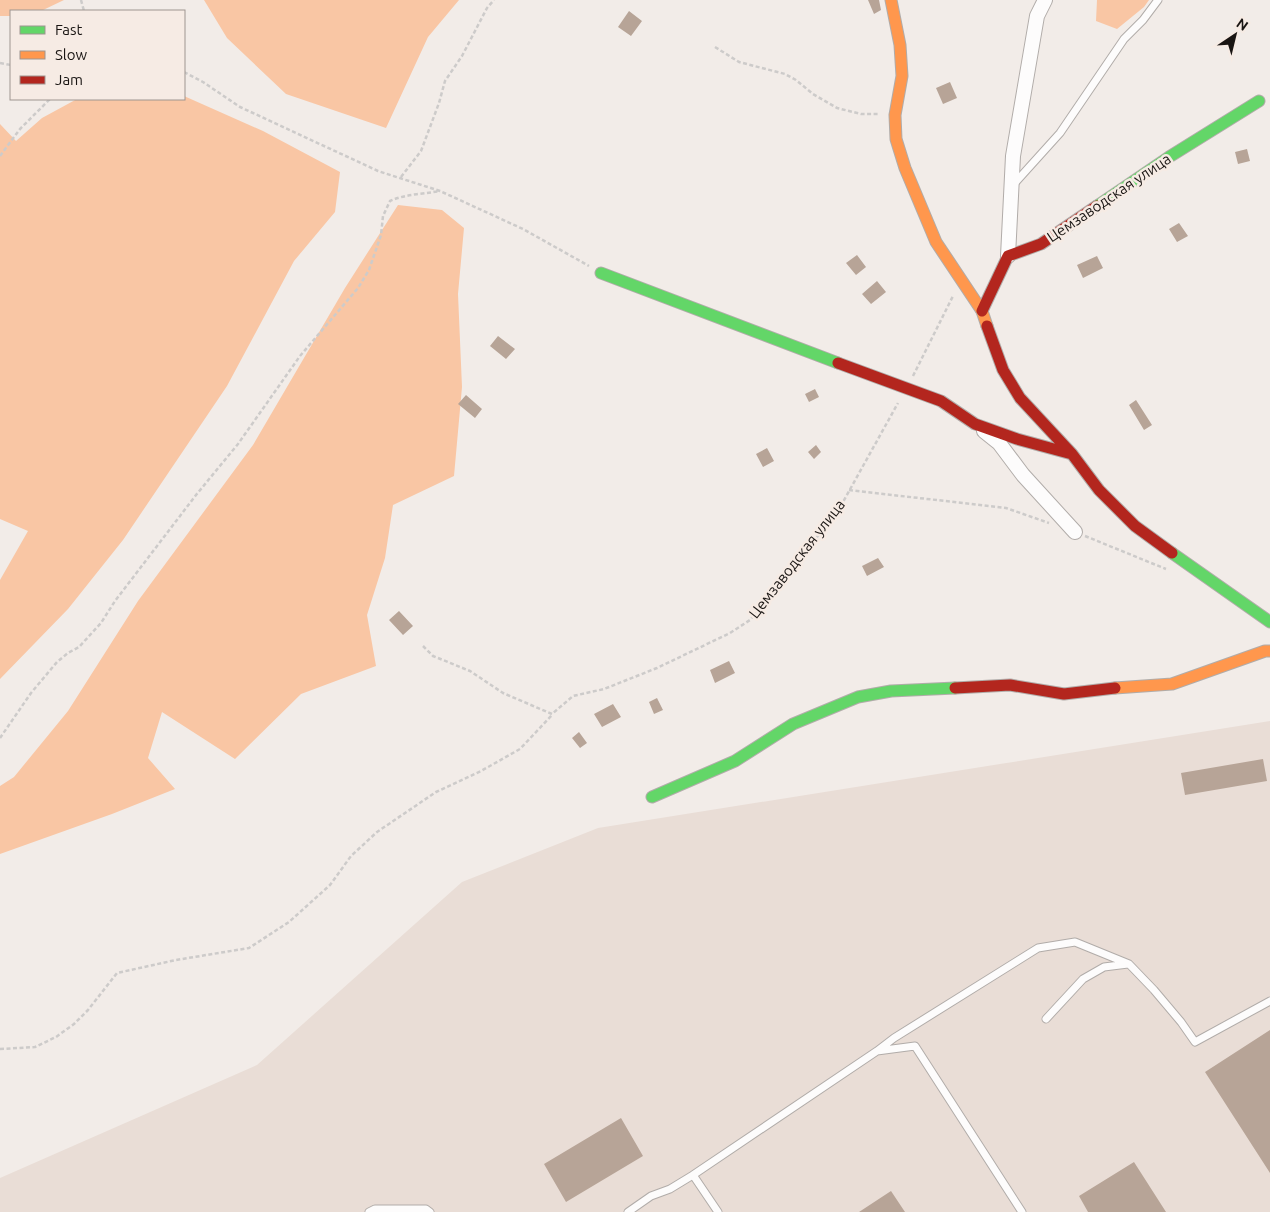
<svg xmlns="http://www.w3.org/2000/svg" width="1270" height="1212" viewBox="0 0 1270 1212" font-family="Ubuntu,sans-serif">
	<rect width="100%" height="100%" fill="#f2ece8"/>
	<!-- built -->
	<path fill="#e9ddd6" d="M1270,721v491h-1270v-34l257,-113 205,-183 136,-54z"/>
	<!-- forest -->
	<path fill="#f9c6a4" d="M0,0h64l-23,11h-30v5h-11z
		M204,0h255l-31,37 -42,91 -100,-34 -59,-56z
		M1097,0h52l-5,7 -27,22 -21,-8z
		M184,96l79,35 77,41 -5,40 -41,49 -67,125 -104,154 -55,69 -68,70v-99l28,-49 -28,-12v-395l16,17 26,-23 35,-19h107z
		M398,205l44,5 22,18 -6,66 4,93 -8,89 -61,29 -8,53 -18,57 9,51 -75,28 -66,65 -73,-47 -14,46 27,31 -63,25 -112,40v-68l14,-9 54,-66 70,-110 115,-156 92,-157z"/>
	<!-- building -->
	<path fill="#b7a497" d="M868,0h11l2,10 -7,4z
		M629,11l13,10 -11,15 -13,-9z
		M950,82l7,16 -14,6 -7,-16z
		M1247,149l3,12 -12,3 -3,-12z
		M1179,223l9,13 -11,6 -8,-13z
		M857,255l9,12 -10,8 -10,-12z
		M1097,256l6,12 -20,10 -6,-13z
		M877,281l9,11 -15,12 -9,-10z
		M498,336l17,13 -9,10 -16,-13z
		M815,389l4,8 -10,5 -4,-8z
		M466,395l16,14 -7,9 -17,-14z
		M1136,400l16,25 -8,5 -15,-25z
		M816,445l5,7 -7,7 -6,-7z
		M767,448l7,13 -11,6 -7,-13z
		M878,558l6,9 -17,9 -5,-10z
		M399,611l14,15 -10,9 -14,-15z
		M729,661l6,12 -20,10 -5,-13z
		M657,698l6,12 -9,4 -5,-12z
		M613,704l8,13 -19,10 -8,-13z
		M579,732l8,11 -7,5 -8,-10z
		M1263,759l4,22 -82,14 -4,-22z
		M1270,1030v143l-65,-101z
		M621,1118l22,38 -77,46 -22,-38z
		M1134,1162l32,50h-78l-9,-16z
		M891,1191l14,21h-46z"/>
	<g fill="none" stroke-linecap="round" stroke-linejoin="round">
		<!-- lane casing -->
		<g stroke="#b1aca9" stroke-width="9">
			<path id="lane" d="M1014,184l46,-51 64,-94 19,-19 15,-20
				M1046,1019l37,-40 21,-12 24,-3
				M877,1051l17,-13 144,-90 37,-6 54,22 25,26 27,32 14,20 75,-41
				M693,1175l184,-124 38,-5 107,166
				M369,1212l6,-3h51l4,3
				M628,1212l23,-16 19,-7 23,-14 25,37"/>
		</g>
		<!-- street casing -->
		<g stroke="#b1aca9" stroke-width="16">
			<path id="street" d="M1008,256l5,-100 24,-140 8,-16
				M984,431l15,12 24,32 52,57"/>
		</g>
		<!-- fast casing -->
		<g stroke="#b1aca9" stroke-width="13">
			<path id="fast" d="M1097,206l72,-49 90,-56
				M601,273l237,90
				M1172,553l98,69
				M652,797l83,-36 58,-37 65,-27 33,-6 64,-3"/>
		</g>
		<!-- slow casing -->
		<g stroke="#b1aca9" stroke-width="13">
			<path id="slow" d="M891,0l9,45 2,31 -7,39 1,24 9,29 31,74 46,69 5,15
				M1115,688l57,-4 93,-33h5"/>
		</g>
		<!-- jam casing -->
		<g stroke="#b1aca9" stroke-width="13">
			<path id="jam" d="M982,311l26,-55 33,-12 56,-38
				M987,326l16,44 17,28 52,56 27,36 36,36 37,27
				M838,363l103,38 34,23 42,15 55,15
				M955,688l55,-3 54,9 51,-6"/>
		</g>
		<!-- path -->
		<path stroke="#cdcbca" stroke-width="2.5" stroke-dasharray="4 2.5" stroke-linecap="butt" d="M81,0l3,11
			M715,47l24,15 46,12 11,6 17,14 24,14 24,6h18
			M0,63l11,2
			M184,72l19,10 37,25 138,64 62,20 83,38 66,37
			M0,156l20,-27 30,-30
			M401,177l20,-26 18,-48 6,-22 17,-25 25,-48 7,-8
			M913,376l40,-80
			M849,490l157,18 43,15
			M1085,536l81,33
			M423,646l10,10 37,15 33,22 49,21 21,-18 31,-7 53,-21 73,-35 20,-13 88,-109 60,-108
			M0,738l31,-45 26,-31 11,-9 11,-6 22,-24 14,-22 81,-106 42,-51 62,-88 58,-68 11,-18 12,-35 2,-19 7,-15c15,-7 34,-7 50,-10
			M0,1049l35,-2 21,-10 18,-13 14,-14 29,-37 59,-13 73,-12 40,-26 41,-37 21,-29 26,-24 59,-40 45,-21 39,-22 32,-34"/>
		<!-- lane -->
		<use href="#lane" stroke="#fdfcfc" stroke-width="7"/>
		<!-- street -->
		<use href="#street" stroke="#fdfcfc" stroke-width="14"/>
		<!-- fast -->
		<use href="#fast" stroke="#63d668" stroke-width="11"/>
		<!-- slow -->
		<use href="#slow" stroke="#ff974d" stroke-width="11"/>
		<!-- jam -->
		<use href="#jam" stroke="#b3261e" stroke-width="11"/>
	</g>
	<g text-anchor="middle" stroke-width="5" stroke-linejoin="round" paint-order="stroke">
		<!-- street labels -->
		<g font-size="15" fill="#191513" stroke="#f6ebe4">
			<text transform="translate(1109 198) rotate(-34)" y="5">Цемзаводская улица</text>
			<text transform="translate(797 559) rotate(-52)" y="5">Цемзаводская улица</text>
		</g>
	</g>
	<!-- legend -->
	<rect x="10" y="10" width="175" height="90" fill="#f6ebe4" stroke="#9e9590"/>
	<rect x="20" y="26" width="25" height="8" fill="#63d668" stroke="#9e9590"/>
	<text x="55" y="35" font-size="15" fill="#191513">Fast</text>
	<rect x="20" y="51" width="25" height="8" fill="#ff974d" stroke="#9e9590"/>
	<text x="55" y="60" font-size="15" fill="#191513">Slow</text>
	<rect x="20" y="76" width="25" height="8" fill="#b3261e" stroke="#9e9590"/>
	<text x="55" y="85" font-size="15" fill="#191513">Jam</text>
	<!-- north arrow -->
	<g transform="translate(1235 35) rotate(35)" stroke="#f6ebe4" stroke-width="4" paint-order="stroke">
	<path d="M0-4L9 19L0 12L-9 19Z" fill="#191513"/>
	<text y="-8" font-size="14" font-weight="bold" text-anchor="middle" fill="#191513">N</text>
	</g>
</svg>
